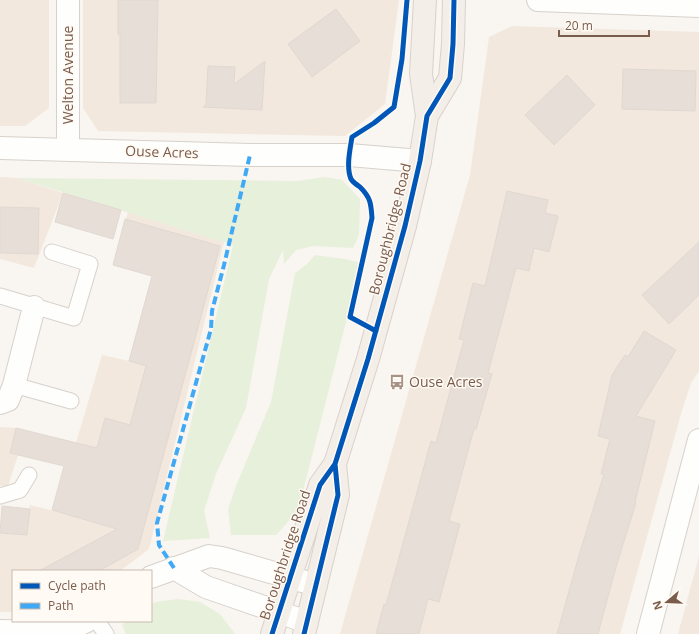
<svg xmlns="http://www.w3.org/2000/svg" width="699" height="634" font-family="'Open Sans',sans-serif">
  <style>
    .residential { fill: #f2e8de }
    .green { fill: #e7f0db }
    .building { fill: #e6ded7; stroke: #e2d8d2 }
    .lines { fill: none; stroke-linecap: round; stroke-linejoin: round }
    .service-casing { stroke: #d7d1cb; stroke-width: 17 }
    .minor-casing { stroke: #d7d1cb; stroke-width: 24 }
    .tertiary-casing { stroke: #d7d1cb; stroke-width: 24 }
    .primary-casing { stroke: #dad1cc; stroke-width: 24 }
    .service { stroke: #fefefd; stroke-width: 15 }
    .minor { stroke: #fefefd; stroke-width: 22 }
    .tertiary { stroke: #fefefd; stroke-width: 22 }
    .primary { stroke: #f3eee8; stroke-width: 22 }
    .quiet { stroke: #3fa9f5; stroke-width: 4; stroke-dasharray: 8 4; stroke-linecap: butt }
    .cycleway-casing { stroke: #fffaf3; stroke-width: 8 }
    .cycleway { stroke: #0057b8; stroke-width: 5 }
    .labels { text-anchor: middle; stroke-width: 3; stroke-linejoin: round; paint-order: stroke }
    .street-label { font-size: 14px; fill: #7a5c4d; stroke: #fffaf3 }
    .poi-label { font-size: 14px; fill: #7a5c4d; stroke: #fffaf3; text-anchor: start }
  </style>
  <rect width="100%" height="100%" fill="#f9f5f0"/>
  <path class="residential" d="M0 0H49V108L25 126H0Z
    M83 0H399L385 104 345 136 98 131 83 108Z
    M512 26 699 32V371L691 383 681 414 620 634H340L470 175 489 37Z
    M0 177 17 178 63 193 34 268 0 259Z
    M128 212 224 242 149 549 120 571H13V612H0V533L27 535 30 505 78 517 70 468 76 443 102 355 129 361 152 276 113 265Z
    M0 427 16 428 10 453 18 455 8 486H0Z
    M699 556V634H678Z"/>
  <path class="green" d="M325 177 342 180 360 199 359 235 353 248 313 246 296 250 284 264 283 250 269 279 246 408 216 474 204 511 210 538 163 541 233 245 17 178 297 181Z
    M315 255 345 259 361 263 298 511 276 535H231L228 509 236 486 271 402 295 273 307 264Z
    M178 599 200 602 220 614 235 634H126L122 625 126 621H151V604L156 602Z"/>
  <path class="building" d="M118 0H158L156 103H120V34H118Z
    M336 9 360 41 312 77 288 44Z
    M265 61 262 110 203 107 206 105 208 66 235 67 234 84Z
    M623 69 696 71 695 111 622 109Z
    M567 75 595 105 554 145 525 115Z
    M507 191 548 200 545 213 558 216 549 252 534 248 529 271 516 268 488 373 492 374 476 429H474L449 521 460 524 439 602 428 599 419 634H376L384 604 386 605 431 441 436 443 464 340 459 339 473 283 485 286Z
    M63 193 121 210 113 239 55 222Z
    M0 207 39 208 38 254 0 253Z
    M125 219 220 246 138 549 99 571H39L117 529 52 510 64 466 10 453 16 428 97 448 105 418 130 425 146 366 129 361 152 276 113 265Z
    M699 242V295L669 324 642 295Z
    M644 331 676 350 636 416 655 421 635 502 636 503 616 567 598 634H557L579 555 604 474H601L610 439 598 436 612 375 625 355 628 357Z
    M2 506 30 509 27 535 0 533Z"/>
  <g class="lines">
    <defs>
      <path id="service" d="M0 296 74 318 90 264 52 252
        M14 385 71 401
        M0 496 20 490 29 475
        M97 621 106 634"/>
      <path id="minor" d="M0 148 250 155H349L420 161
        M68 150V0
        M0 403 8 400 14 385 34 307
        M174 568 206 587 307 622
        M151 577 209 556 222 558 316 585
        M0 631 46 632 69 629 87 621
        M648 634 699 440"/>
      <path id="tertiary" d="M538 0 699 6"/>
      <path id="primary" d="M427 116 450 78 453 44 454 0
        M272 634 320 485 335 464 368 359 405 226 420 161 427 116 421 74 425 0
        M304 634 338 495 335 464"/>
    </defs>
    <use href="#service" class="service-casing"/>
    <use href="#minor" class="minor-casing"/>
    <use href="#tertiary" class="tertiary-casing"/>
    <use href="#primary" class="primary-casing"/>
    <use href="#service" class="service"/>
    <use href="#minor" class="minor"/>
    <use href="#tertiary" class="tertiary"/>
    <use href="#primary" class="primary"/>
    <path class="quiet" d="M174 568 159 545 157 523 211 329 212 311 224 265 250 155"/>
    <defs>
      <path id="cycleway" d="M376 331 350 317 372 218C371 204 371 198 360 187 357 185 353 182 351 179 346 167 350 150 352 137L374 123 394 107 402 59 407 0
        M272 634 320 485 335 464 368 359 405 226 420 161 427 116 450 78 453 44 454 0
        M304 634 338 495 335 464"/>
    </defs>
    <use href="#cycleway" class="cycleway-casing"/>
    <use href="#cycleway" class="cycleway"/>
  </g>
  <defs>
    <symbol id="bus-bare" viewBox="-9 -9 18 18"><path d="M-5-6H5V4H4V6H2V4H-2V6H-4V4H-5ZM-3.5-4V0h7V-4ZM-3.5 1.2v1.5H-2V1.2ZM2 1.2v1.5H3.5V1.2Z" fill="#a69286" stroke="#fffaf3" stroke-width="2.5" paint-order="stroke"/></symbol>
  </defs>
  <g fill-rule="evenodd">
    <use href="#bus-bare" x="386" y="371" width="22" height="22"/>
  </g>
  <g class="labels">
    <g class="street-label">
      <text transform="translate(68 75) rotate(-90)" y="5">Welton Avenue</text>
      <text transform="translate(162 152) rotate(2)" y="5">Ouse Acres</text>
      <text transform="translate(390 229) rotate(-76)" y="5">Boroughbridge Road</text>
      <text transform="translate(285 555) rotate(-72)" y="5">Boroughbridge Road</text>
    </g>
    <g class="poi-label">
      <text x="409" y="387">Ouse Acres</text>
    </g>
  </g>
  <rect x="12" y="570" width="140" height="52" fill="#fffaf3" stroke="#cabbb1"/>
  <rect x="20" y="583" width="20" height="6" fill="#0057b8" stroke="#cabbb1"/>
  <text x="48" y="590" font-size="12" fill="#7a5c4d">Cycle path</text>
  <rect x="20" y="603" width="20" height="6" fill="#3fa9f5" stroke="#cabbb1"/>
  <text x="48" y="610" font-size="12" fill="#7a5c4d">Path</text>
  <g transform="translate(667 602) rotate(251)" stroke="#fffaf3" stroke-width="3" paint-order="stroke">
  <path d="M0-3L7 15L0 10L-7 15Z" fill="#7a5c4d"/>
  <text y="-6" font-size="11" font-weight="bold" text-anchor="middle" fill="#7a5c4d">N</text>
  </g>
  <path d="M559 30v6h90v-6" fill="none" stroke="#7a5c4d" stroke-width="2"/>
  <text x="565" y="30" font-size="12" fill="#7a5c4d" stroke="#fffaf3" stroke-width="3" paint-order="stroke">20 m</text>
</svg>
